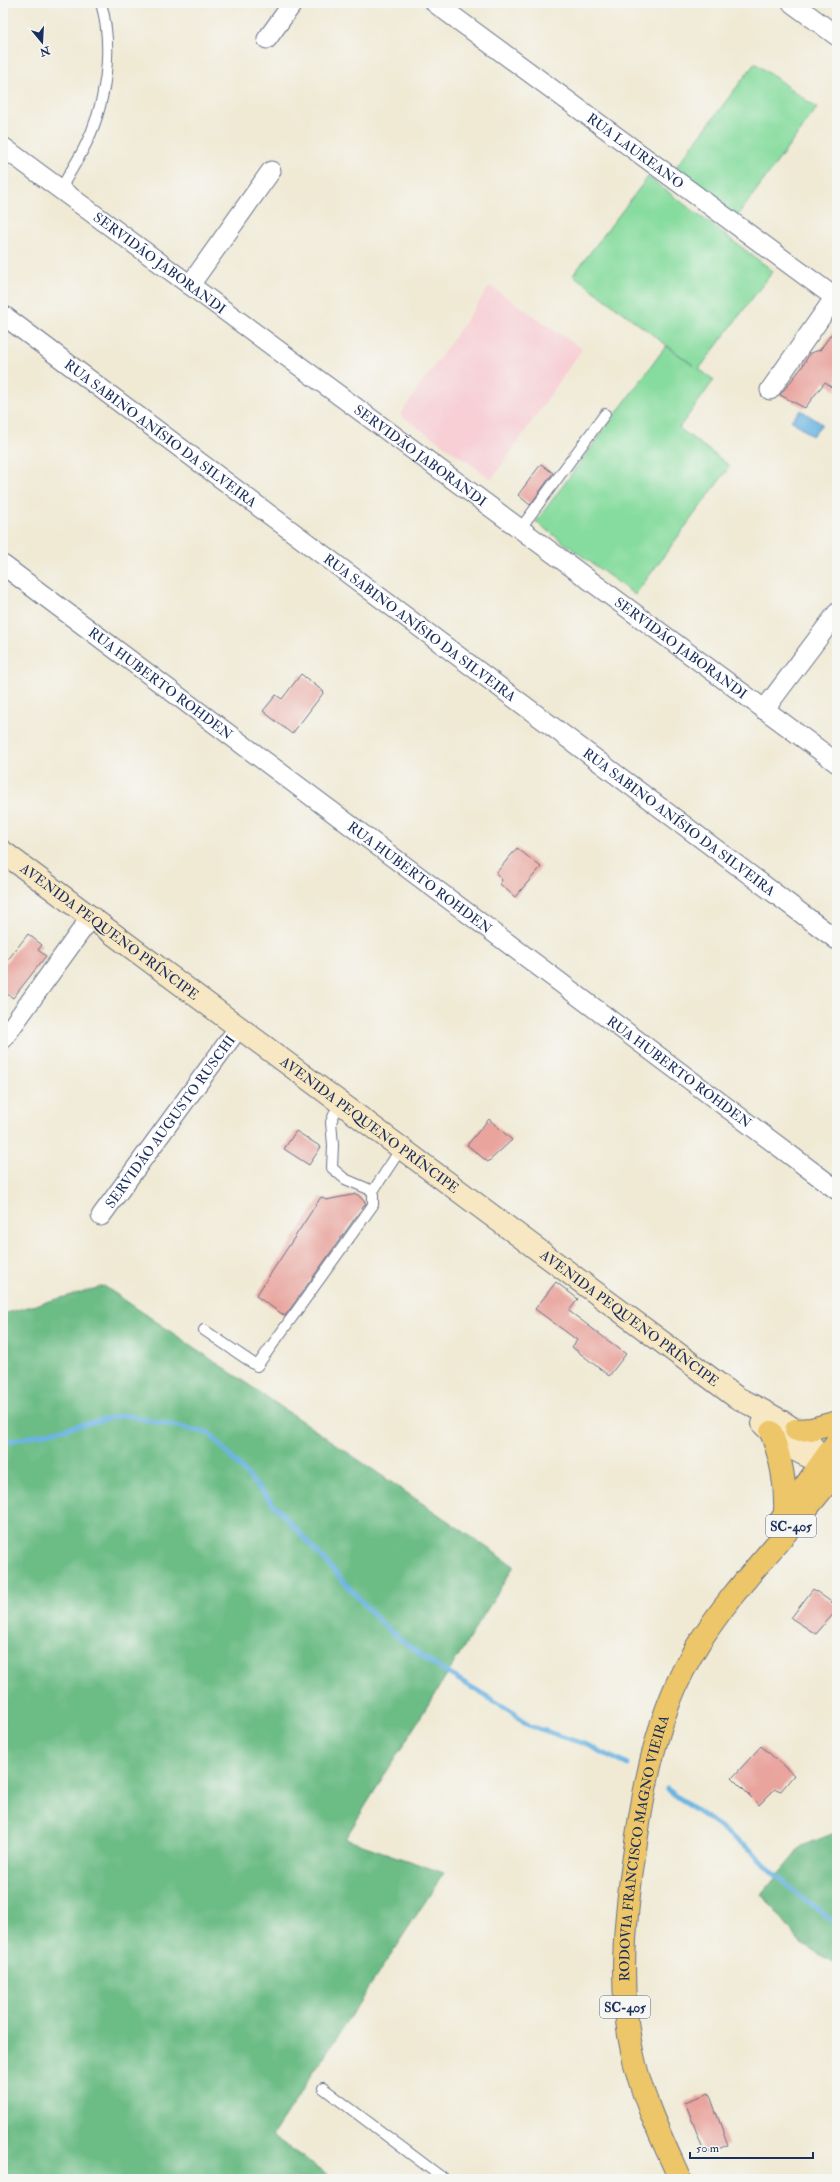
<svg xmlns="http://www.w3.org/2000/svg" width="840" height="2182" font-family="'IM FELL Double Pica',serif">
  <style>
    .built { fill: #f7cfd5 }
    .green { fill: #86dc9e; stroke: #50867e }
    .forest { fill: #6cbc85; stroke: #447672 }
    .water { fill: #6ab4e2; stroke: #4272a0 }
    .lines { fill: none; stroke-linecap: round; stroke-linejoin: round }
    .stream { stroke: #6ab4e2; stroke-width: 5 }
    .building { fill: #e9a49e }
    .service-casing { stroke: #667088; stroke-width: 12 }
    .minor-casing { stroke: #667088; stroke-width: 21 }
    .secondary-casing { stroke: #667088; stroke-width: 24 }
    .primary-casing { stroke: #667088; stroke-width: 24 }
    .service { stroke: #fff; stroke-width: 10 }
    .minor { stroke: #fff; stroke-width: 19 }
    .secondary { stroke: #f7e8c3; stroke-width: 22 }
    .primary { stroke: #ecc669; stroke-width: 22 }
    .labels { text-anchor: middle; stroke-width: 3; stroke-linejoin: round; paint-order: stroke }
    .shield { fill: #f6f6f2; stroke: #5d6b8a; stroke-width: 1 }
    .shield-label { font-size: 13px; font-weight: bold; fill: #1b2f5e }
    .street-label { font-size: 14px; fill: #1b2f5e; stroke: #f6f6f2 }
  </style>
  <rect width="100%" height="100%" fill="#f6f6f2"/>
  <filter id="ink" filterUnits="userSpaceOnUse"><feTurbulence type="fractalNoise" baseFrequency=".025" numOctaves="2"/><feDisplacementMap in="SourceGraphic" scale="8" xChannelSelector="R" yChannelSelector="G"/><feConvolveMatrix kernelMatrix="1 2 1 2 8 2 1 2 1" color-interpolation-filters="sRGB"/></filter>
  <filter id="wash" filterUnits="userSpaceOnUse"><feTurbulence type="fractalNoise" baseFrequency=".012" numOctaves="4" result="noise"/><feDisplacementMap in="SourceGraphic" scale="16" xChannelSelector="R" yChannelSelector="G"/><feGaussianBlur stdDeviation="0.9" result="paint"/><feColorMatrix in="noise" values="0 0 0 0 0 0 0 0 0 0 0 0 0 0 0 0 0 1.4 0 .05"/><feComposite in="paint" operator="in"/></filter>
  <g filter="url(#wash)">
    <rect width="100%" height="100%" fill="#f0ead5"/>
    <path class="built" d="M490 286 582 349 492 479 400 415Z"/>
    <path class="green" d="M755 63 817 108 736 218 673 171Z
      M648 177 773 271 699 369 714 380 679 428 730 466 635 595 536 522 666 346 693 365 573 275Z"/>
    <path class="forest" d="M104 1286 514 1566 345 1839 444 1873 272 2136 334 2179H3V1314Z
      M837 1832V1965L798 1940 762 1894 802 1846Z"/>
    <path class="water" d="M801 410 822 424 812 436 791 420Z"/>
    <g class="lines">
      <path class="stream" d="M3 1443 124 1415 209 1433 384 1626 430 1662 514 1713 528 1725 587 1745 628 1765
        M667 1789 752 1851 777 1877 837 1925"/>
    </g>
    <g id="blocks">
      <path class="building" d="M837 326V392L825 382 805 408 780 395 802 367 810 353 820 350Z
        M541 464 553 473 530 505 518 495Z
        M301 674 324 692 292 734 263 711 276 695 282 699Z
        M517 848 541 867 515 897 500 884 502 880 496 873Z
        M28 934 42 945 38 950 46 956 13 998 3 991V966Z
        M489 1119 512 1140 488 1162 467 1145Z
        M296 1131 321 1147 309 1165 284 1149Z
        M357 1194 366 1203 285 1316 256 1296 321 1197 326 1200Z
        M556 1282 578 1299 569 1311 626 1354 609 1376 572 1347 577 1340 535 1309Z
        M813 1589 837 1606V1610L816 1634 791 1618Z
        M761 1746 794 1775 781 1791 775 1789 759 1805 732 1778Z
        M709 2093 728 2145 705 2154 685 2102Z"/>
    </g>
  </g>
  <g filter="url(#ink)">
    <use href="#blocks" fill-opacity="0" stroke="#667088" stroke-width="1"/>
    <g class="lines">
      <defs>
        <path id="service" d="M60 190C68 176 76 163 83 150 106 107 114 49 101 3
          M520 529 605 414
          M339 1103 331 1122 333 1145 332 1168 345 1179 373 1191 402 1147
          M204 1330 257 1366 373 1205V1191
          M323 2088 444 2179"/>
        <g id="minor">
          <path id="s1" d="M435 3 837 299"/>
          <path d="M792 3 837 36"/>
          <path d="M267 39 293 3"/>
          <path id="s2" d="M3 147 837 763"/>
          <path d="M190 285 271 171"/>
          <path id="s3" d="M3 315 837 940"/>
          <path d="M770 390 835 297"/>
          <path id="s4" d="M3 565 837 1190"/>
          <path d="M764 710 837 613"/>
          <path d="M3 1039 91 917"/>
          <path id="s5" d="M101 1216 239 1027"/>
        </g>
        <g id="secondary">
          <path id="s6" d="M3 852 736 1397C768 1414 804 1428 823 1461"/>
          <path d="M763 1424C777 1439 798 1454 818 1460"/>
        </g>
        <g id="primary">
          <path d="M796 1430 811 1429 837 1422"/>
          <path d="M771 1432C781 1459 786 1482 785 1512"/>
          <path d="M778 1524 837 1441"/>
          <path id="s7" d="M680 2179C661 2137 641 2096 632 2051 618 1987 625 1920 634 1856 644 1785 657 1713 694 1651 734 1584 792 1532 837 1470"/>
        </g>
      </defs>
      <use href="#service" class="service-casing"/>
      <use href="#minor" class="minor-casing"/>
      <use href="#secondary" class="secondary-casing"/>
      <use href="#primary" class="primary-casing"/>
      <use href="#service" class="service"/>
      <use href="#minor" class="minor"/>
      <use href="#secondary" class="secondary"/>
      <use href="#primary" class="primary"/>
    </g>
  </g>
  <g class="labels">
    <g class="shield">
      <rect x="766" y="1515" width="50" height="22" rx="3"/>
      <rect x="600" y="1996" width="50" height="22" rx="3"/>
    </g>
    <g class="shield-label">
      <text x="791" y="1531">SC-405</text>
      <text x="625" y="2012">SC-405</text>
    </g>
    <g class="street-label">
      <text dy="5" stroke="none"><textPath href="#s1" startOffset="249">RUA LAUREANO</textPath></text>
      <text dy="5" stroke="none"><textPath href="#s2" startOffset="195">SERVIDÃO JABORANDI</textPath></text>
      <text dy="5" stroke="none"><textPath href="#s3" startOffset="197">RUA SABINO ANÍSIO DA SILVEIRA</textPath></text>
      <text dy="5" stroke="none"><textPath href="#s2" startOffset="519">SERVIDÃO JABORANDI</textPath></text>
      <text dy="5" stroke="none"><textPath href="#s3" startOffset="521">RUA SABINO ANÍSIO DA SILVEIRA</textPath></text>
      <text dy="5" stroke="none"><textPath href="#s2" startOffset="843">SERVIDÃO JABORANDI</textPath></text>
      <text dy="5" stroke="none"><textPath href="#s4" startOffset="197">RUA HUBERTO ROHDEN</textPath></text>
      <text dy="5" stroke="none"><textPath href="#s3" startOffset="845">RUA SABINO ANÍSIO DA SILVEIRA</textPath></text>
      <text dy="5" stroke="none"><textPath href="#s4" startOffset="521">RUA HUBERTO ROHDEN</textPath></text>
      <text dy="5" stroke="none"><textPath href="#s6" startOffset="133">AVENIDA PEQUENO PRÍNCIPE</textPath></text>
      <text dy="5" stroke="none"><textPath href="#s4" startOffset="845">RUA HUBERTO ROHDEN</textPath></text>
      <text dy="5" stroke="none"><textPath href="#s5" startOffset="117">SERVIDÃO AUGUSTO RUSCHI</textPath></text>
      <text dy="5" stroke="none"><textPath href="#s6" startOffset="457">AVENIDA PEQUENO PRÍNCIPE</textPath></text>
      <text dy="5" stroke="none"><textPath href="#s6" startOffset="781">AVENIDA PEQUENO PRÍNCIPE</textPath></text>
      <text dy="5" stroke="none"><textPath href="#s7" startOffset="342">RODOVIA FRANCISCO MAGNO VIEIRA</textPath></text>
    </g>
  </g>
  <rect width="840" height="2182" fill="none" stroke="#f6f6f2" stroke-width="16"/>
  <g transform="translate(42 42) rotate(162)" stroke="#f6f6f2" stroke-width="3" paint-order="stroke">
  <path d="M0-3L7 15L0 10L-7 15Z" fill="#1b2f5e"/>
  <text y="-6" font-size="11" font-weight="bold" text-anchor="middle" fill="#1b2f5e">N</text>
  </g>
  <path d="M690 2152v6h123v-6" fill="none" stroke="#1b2f5e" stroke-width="2"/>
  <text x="696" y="2152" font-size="12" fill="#1b2f5e" stroke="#f6f6f2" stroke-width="3" paint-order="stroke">50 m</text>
</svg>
